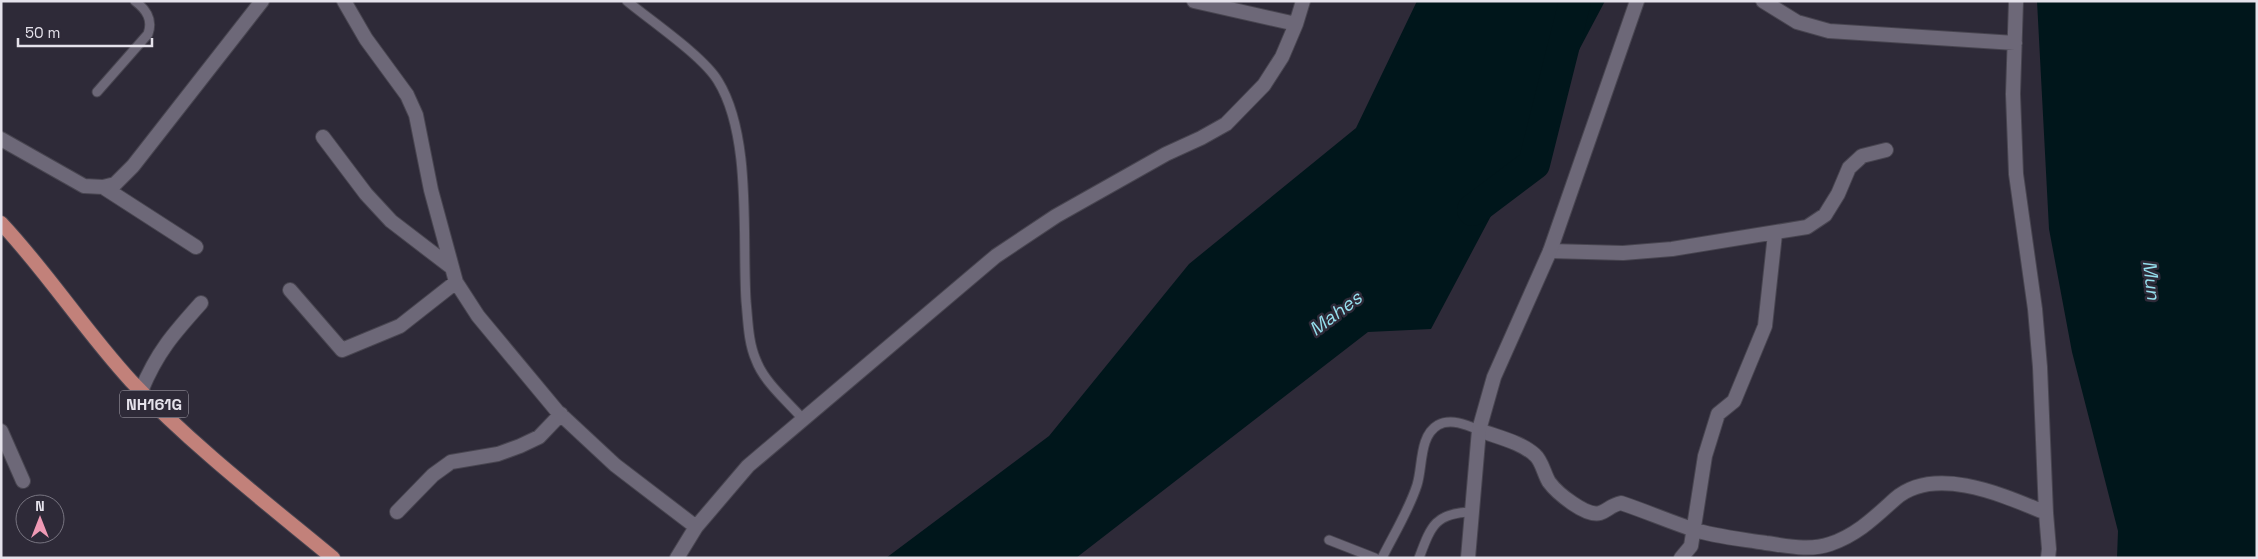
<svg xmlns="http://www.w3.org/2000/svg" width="2258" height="559" font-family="'Space Grotesk',sans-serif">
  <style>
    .water { fill: #00161b }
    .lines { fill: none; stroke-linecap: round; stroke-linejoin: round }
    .river { stroke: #00161b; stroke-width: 32 }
    .service-casing { stroke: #484550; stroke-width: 11 }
    .minor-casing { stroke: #484550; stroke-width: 16 }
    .tertiary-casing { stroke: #484550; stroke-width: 16 }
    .trunk-casing { stroke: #484550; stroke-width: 16 }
    .service { stroke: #6d6878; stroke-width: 9 }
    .minor { stroke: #6d6878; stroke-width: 14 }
    .tertiary { stroke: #6d6878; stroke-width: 14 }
    .trunk { stroke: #c2817a; stroke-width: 14 }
    .labels { text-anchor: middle; stroke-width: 5; stroke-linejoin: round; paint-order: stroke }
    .shield { fill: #2e2a38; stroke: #aeabb5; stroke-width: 1 }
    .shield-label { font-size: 16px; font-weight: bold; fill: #e5e2eb }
    .water-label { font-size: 19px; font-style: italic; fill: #95dfed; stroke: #2e2a38 }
  </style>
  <rect width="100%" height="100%" fill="#2e2a38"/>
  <path class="water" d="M1417 1H1605L1431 329 1368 332 1076 558H886L1049 436 1189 264 1356 128Z
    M2037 1H2257V558H2117L2118 531 2072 352 2049 229Z"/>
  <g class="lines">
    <path class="river" d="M1473 210 1534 164 1575 1"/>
    <defs>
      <path id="service" d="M627 1C651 21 703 56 718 81 752 136 742 236 746 301 748 320 748 342 756 360 764 382 788 402 803 419
        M97 92 148 34C153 20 147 10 135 1
        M1329 540 1375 558
        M1382 558C1394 534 1409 510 1417 485 1423 466 1419 436 1438 425 1451 418 1467 425 1479 430
        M1419 558C1431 526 1435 513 1471 512"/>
      <path id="minor" d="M344 1 366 39 407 95 416 115 431 190 456 282 478 316 557 411 615 465 696 527
        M1194 1 1296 24
        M1763 1 1797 22 1829 31 2015 43
        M2016 1 2013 94 2016 174 2035 309 2040 367 2046 513 2049 549 2048 558
        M323 137 366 194 391 221 451 267
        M1 139 84 186 103 187 115 184 133 166 262 1
        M103 187 196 247
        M1550 251 1623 253 1672 249 1807 227 1825 215 1838 194 1849 168 1862 156 1886 150
        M290 290 342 350 400 326 456 282
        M141 391C157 352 174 333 201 303
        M1479 430C1497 437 1521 442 1535 455 1542 461 1544 474 1549 482 1557 493 1586 517 1600 513 1607 511 1611 505 1621 503 1645 511 1668 521 1692 529 1716 537 1742 539 1766 543 1788 546 1809 551 1830 544 1857 535 1875 517 1895 499 1935 464 2005 496 2046 513
        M1 431 23 481
        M397 512 433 475 451 462 498 454 520 446 539 437 561 414
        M677 558 696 527 748 466 996 256 1056 216 1166 154 1201 138 1226 124 1264 85 1282 57 1296 24 1303 1
        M1681 558 1691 546 1705 456 1718 414 1734 401 1765 326 1775 234"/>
      <path id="tertiary" d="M1468 558 1479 430 1494 377 1550 251 1637 1"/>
      <path id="trunk" d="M1 223C48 273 85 331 131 381 193 446 264 501 333 558"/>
    </defs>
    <use href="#service" class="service-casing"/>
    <use href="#minor" class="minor-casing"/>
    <use href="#tertiary" class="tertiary-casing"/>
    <use href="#trunk" class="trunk-casing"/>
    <use href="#service" class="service"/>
    <use href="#minor" class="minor"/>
    <use href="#tertiary" class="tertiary"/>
    <use href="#trunk" class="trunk"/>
  </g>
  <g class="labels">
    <rect class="shield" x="120" y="390.5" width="68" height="27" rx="4"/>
    <g class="shield-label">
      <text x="154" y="410">NH161G</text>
    </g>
    <g class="water-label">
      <text transform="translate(2152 280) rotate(83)" y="7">Mun</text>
      <text transform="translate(1335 313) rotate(-37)" y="7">Mahes</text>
    </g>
  </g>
  <rect width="2258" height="559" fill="none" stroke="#e5e2eb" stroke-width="5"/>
  <g transform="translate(40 519)"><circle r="24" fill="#2e2a38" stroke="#777480"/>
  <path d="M0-4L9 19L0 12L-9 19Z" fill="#f09ab5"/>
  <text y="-8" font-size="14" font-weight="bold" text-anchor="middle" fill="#e5e2eb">N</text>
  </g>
  <path d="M18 38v8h134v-8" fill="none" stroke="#e5e2eb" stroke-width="2.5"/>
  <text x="25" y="38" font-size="15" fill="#e5e2eb" stroke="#2e2a38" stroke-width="4" paint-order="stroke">50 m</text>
</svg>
